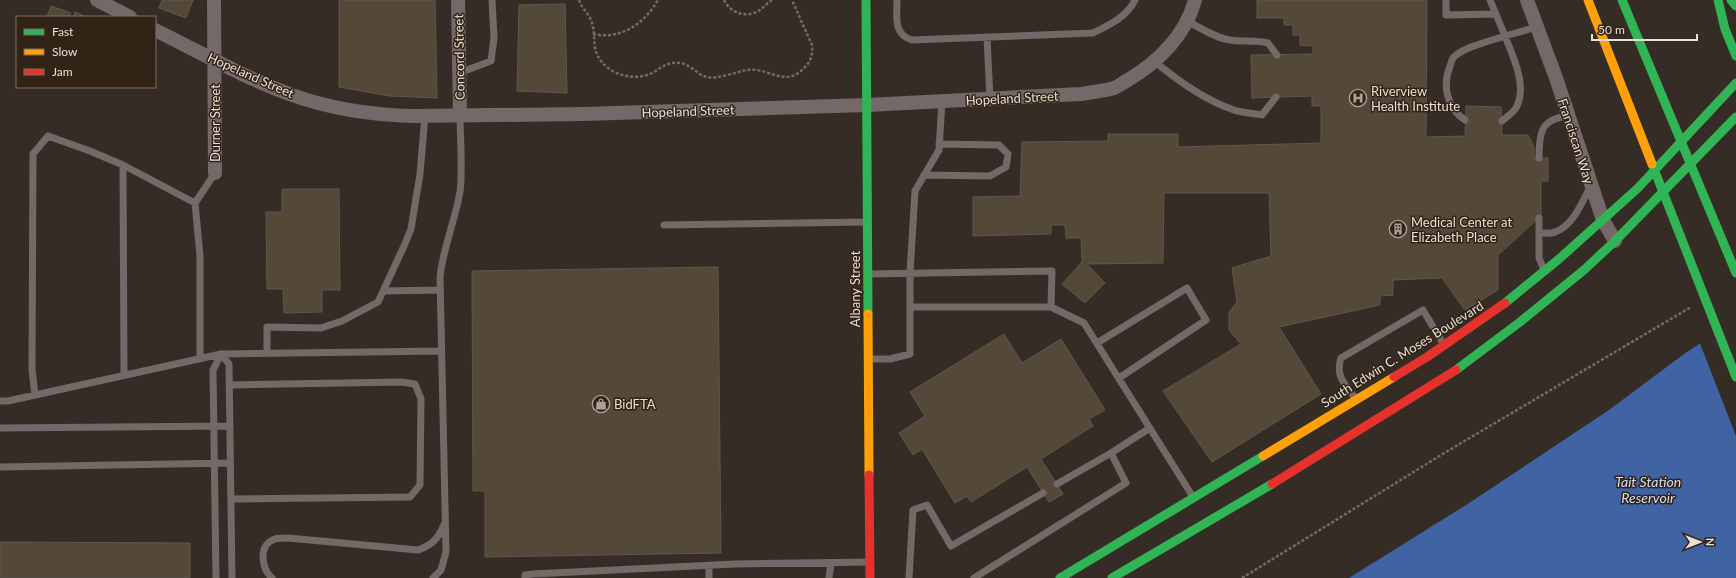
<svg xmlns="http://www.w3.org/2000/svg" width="1736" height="578" font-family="Lato,sans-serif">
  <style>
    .water { fill: #4063a4 }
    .pier { fill: #352d25 }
    .building { fill: #544838; stroke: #5e5751 }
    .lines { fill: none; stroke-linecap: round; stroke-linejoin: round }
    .path { stroke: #746a69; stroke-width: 2.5; stroke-dasharray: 3 2; stroke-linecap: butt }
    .lane { stroke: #756868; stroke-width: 7 }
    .street { stroke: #756868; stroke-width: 14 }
    .fast { stroke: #30b455; stroke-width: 9 }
    .slow { stroke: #ff9f0a; stroke-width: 9 }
    .jam { stroke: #e5322d; stroke-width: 9 }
    .labels { text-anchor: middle; stroke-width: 3; stroke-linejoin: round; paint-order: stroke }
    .street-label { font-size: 13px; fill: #e8dfd6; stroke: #312316 }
    .poi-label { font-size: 13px; fill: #e8dfd6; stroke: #312316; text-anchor: start }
    .water-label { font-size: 14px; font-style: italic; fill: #d4dff4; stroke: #312316 }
  </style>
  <rect width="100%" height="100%" fill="#352d25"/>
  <path class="water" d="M1736 320V578H1349L1466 505 1609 410 1684 354Z"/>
  <path class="pier" d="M1736 318V436L1699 341Z"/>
  <path class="building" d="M162 0H193L186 18 159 8Z
    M339 0H435L437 98 390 96 339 87Z
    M1257 0H1427L1426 137 1465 136 1466 106 1501 107 1502 135H1528L1534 147V158H1548V181H1541V216L1498 255V290L1465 310 1442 278 1393 280V295L1380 296V305L1279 327 1321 394 1212 462 1163 391 1241 344 1229 330V312L1237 302 1232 268 1271 256 1269 193H1164L1163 263 1087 264 1105 283 1085 303 1062 284 1082 262 1081 238H1066L1065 225H1051V234L973 236V197L1020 196 1022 142 1108 141V134H1178V147L1321 143V106H1312V96L1252 98 1251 55 1313 54V46L1300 45V35H1293V25H1284V18H1257Z
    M565 4 567 93 517 91 519 5Z
    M51 6 71 13 69 17H47Z
    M75 12 86 17H73Z
    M282 189H339L340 290H322V312L284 313 283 289H267L266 212H282Z
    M718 267 721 553 485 557V491H473L472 271Z
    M1004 334 1022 363 1061 339 1105 410 1089 419 1093 426 1041 459 1063 494 1049 502 1027 467 971 502 967 496 955 503 922 449 913 455 899 433 925 416 910 392Z
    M0 542 190 543V578H0Z"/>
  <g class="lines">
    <path class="path" d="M579 0C581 7 587 12 590 18 599 36 587 51 608 68 620 77 638 80 652 73 661 68 668 61 680 63 690 64 697 74 706 77 717 80 738 71 748 70 769 67 786 89 805 67 811 61 813 54 812 45L792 0
      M724 0C729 11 742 17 754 13 761 11 766 4 772 0
      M593 34C621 40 644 24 658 0
      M1242 578 1446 452 1691 307"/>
    <path class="lane" d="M897 0C897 17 893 34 912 40L1093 33C1109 25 1127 17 1135 0
      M1446 0V15L1496 14
      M1490 0 1505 36 1537 27
      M1187 21C1201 28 1215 38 1230 40 1243 42 1256 40 1268 43L1277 55
      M987 37 990 99
      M1154 61C1178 81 1204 100 1234 110 1242 113 1253 113 1262 115L1276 97
      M459 73 491 61 494 38 492 0
      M942 101 939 150 915 191 910 273V307H1051
      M1465 120C1447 108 1442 86 1450 66 1451 64 1452 59 1453 58 1463 47 1491 41 1505 36 1513 57 1527 84 1517 106 1515 112 1506 117 1502 121
      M1539 158C1539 134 1540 119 1568 116
      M123 165 124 375
      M924 175 990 176 1006 167 1008 154 999 145 939 144
      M195 203 200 256V359
      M1539 218V258L1544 270
      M664 225 867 222
      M1539 233C1544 233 1551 234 1555 232 1573 226 1583 201 1591 185
      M868 274 1052 271 1051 307 1084 323 1193 497
      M383 291 440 290
      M1097 343 1187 288 1206 320 1119 378
      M267 353V327L321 328 342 321 378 302 404 246 411 229 420 174 425 115
      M221 354 229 364 232 578
      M870 359H890L910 354V307
      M230 385 401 382 415 384 421 399 420 485 410 497 231 499
      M35 395 32 370 33 154 48 136 90 151 123 165 195 203 215 173
      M1356 399C1345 384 1335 377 1341 358L1423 310 1444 345
      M0 401H8L221 354 441 351
      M0 428 230 426
      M0 467 230 463
      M1057 484 1111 453
      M709 566V578
      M216 578 213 370 221 354
      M272 578C261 569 258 544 275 539 279 538 284 538 288 538L418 550C432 545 438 539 444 525
      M433 578 441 570 446 552 440 277C443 248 455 221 460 192 463 170 460 138 460 114
      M525 578V575L533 574 735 564 870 562
      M829 578 831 563
      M909 578 913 510 927 505 951 546 1043 493
      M974 578 1126 483 1111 453 1150 428"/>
    <path class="street" d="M97 0 130 17
      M214 0 215 173
      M458 0 460 114
      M1527 0 1556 78 1603 220 1615 241
      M155 30C200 52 244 78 292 95 331 109 372 115 414 116L584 114 867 105 1081 94C1092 92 1104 91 1114 88 1119 86 1124 82 1128 80 1158 62 1186 35 1195 0"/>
    <path class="fast" d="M866 0 868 314
      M1622 0 1736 273
      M1718 0 1725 29 1736 56
      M1731 0 1736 6
      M1652 164 1736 377
      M1505 303 1559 259 1638 188 1736 83
      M1456 370 1520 322 1584 270 1615 241 1736 117
      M1060 578 1263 456
      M1112 578 1272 484"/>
    <path class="slow" d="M1588 0 1652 164
      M868 314 869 475
      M1263 456 1394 377"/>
    <path class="jam" d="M1394 377 1427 357 1505 303
      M869 475 870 578
      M1272 484 1456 370"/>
  </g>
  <defs>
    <symbol id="hospital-ring" viewBox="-11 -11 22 22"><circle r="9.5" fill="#312316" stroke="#a9a198" stroke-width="1.5"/><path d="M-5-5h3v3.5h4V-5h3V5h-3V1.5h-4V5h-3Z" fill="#a9a198"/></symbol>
    <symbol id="building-ring" viewBox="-11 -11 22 22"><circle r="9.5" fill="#312316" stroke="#a9a198" stroke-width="1.5"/><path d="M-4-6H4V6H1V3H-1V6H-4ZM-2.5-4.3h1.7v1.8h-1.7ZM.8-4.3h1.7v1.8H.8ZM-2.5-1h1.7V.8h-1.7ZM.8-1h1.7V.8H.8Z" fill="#a9a198"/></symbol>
    <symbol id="shop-ring" viewBox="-11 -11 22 22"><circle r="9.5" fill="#312316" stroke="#a9a198" stroke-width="1.5"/><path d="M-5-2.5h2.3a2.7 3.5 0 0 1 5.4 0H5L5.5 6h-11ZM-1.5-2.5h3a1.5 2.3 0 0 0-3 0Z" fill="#a9a198"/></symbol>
  </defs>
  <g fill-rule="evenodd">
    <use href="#hospital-ring" x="1348" y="88" width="20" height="20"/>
    <use href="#building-ring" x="1388" y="219" width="20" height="20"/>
    <use href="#shop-ring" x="591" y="394" width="20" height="20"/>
  </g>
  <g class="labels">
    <g class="street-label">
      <text transform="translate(459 57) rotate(-91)" y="5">Concord Street</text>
      <text transform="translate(251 75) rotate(24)" y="5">Hopeland Street</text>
      <text transform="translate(1012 98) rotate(-3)" y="5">Hopeland Street</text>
      <text transform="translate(688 111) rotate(-2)" y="5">Hopeland Street</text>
      <text transform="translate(215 123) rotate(-90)" y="5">Durner Street</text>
      <text transform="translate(1576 141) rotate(72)" y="5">Franciscan Way</text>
      <text transform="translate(855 289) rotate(-90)" y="5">Albany Street</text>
      <text transform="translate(1402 354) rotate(-32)" y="5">South Edwin C. Moses Boulevard</text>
    </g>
    <g class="poi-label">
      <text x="1371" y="96">Riverview<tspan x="1371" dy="15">Health Institute</tspan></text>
      <text x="1411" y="227">Medical Center at<tspan x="1411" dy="15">Elizabeth Place</tspan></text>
      <text x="614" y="409">BidFTA</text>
    </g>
    <g class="water-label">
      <text x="1648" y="487">Tait Station<tspan x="1648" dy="16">Reservoir</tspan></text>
    </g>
  </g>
  <rect x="16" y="16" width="140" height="72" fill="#312316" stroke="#7a6e63"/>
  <rect x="24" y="29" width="20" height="6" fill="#30b455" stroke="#7a6e63"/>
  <text x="52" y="36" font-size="12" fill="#e8dfd6">Fast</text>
  <rect x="24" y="49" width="20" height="6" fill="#ff9f0a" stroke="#7a6e63"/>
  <text x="52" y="56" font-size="12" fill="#e8dfd6">Slow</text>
  <rect x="24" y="69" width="20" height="6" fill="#e5322d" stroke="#7a6e63"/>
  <text x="52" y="76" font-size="12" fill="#e8dfd6">Jam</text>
  <g transform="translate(1700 542) rotate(90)" stroke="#312316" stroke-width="3" paint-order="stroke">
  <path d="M0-3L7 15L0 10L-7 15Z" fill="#e8dfd6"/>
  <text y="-6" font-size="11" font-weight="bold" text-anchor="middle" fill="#e8dfd6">N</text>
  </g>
  <path d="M1592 34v6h105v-6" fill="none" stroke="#e8dfd6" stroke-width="2"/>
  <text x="1598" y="34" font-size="12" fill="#e8dfd6" stroke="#312316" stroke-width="3" paint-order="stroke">50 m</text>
</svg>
